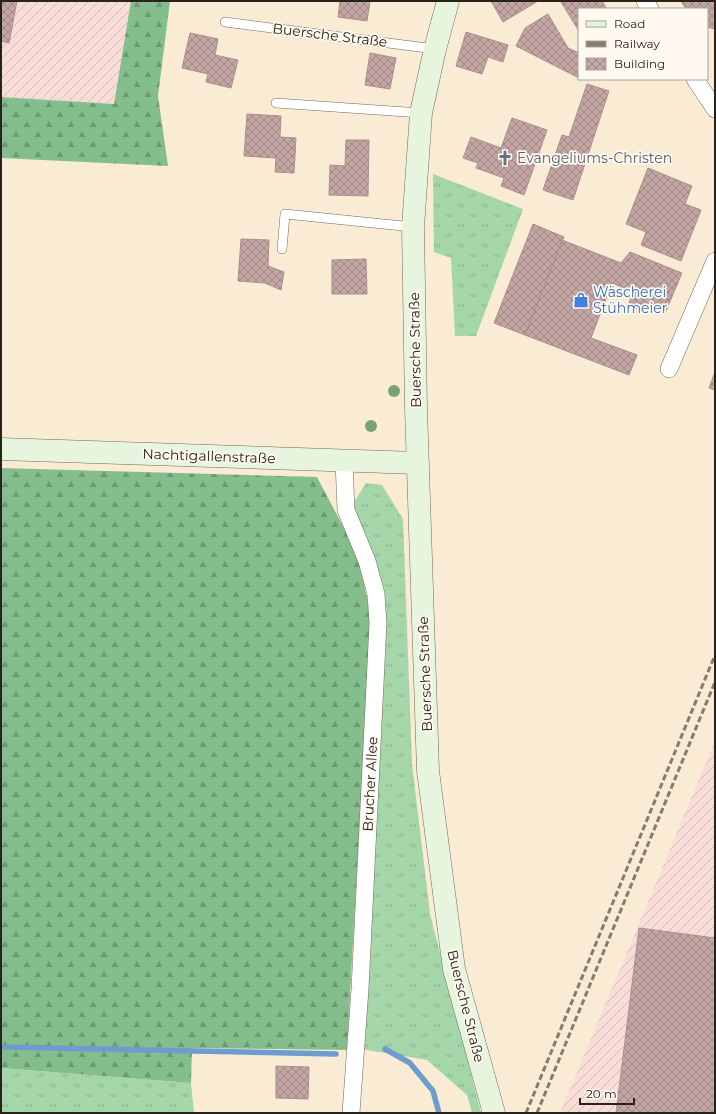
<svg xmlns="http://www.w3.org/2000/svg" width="716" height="1114" font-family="Montserrat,sans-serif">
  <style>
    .industrial { fill: url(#industrial-furrows) }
    .grass { fill: url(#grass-tufts) }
    .forest { fill: url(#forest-firs) }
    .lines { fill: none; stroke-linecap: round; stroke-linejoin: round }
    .stream { stroke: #6d9cce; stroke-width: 5.5 }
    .building { fill: url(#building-cross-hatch); stroke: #ab8f8d }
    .service-casing { stroke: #746955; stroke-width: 10 }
    .minor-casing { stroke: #746955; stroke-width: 18 }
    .secondary-casing { stroke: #746955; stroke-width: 23 }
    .service { stroke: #fff; stroke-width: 9 }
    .minor { stroke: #fff; stroke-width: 17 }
    .secondary { stroke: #e7f5de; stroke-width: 22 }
    .rail { stroke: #857c6d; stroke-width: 3; stroke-dasharray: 6 3; stroke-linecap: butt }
    .tree { fill: #7aa278 }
    .labels { text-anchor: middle; stroke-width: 3.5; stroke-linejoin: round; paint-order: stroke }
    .street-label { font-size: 14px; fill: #27221a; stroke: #fff9f0 }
    .worship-label { font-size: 14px; fill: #5b616d; stroke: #fff9f0; text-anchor: start }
    .shop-label { font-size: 14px; fill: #366cbe; stroke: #fff9f0; text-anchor: start }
  </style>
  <defs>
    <pattern id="industrial-furrows" width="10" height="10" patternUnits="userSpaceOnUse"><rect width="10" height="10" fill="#f7dcd8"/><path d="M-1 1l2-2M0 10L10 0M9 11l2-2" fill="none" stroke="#d4bcb9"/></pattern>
    <pattern id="grass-tufts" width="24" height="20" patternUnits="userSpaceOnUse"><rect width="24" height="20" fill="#a4d6aa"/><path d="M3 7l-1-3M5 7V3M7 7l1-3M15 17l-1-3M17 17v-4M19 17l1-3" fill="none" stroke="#8db792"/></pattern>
    <pattern id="forest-firs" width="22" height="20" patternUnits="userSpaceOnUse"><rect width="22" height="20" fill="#85be8d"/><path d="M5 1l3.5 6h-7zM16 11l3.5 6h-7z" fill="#6d9a72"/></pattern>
    <pattern id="building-cross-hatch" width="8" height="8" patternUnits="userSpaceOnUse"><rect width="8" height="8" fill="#c3a6a4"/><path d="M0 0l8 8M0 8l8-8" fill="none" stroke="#9e8785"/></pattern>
  </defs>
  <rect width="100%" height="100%" fill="#f9ebd4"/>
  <path class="industrial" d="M1 1H131L114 104 1 97Z
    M715 741V1113H560Z"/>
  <path class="grass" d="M433 174 523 209 476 336H455L451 258 434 252Z
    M366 483 382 485 403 519 412 764 430 914 481 1113H472L467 1095 427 1060 361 1049 386 626 353 504Z
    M1 1068 191 1083 194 1113H1Z"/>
  <path class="forest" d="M131 1H170L158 96 168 166 1 158V97L114 104Z
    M1 468 317 477 358 555 371 618 347 1050 192 1048 191 1083 1 1068Z"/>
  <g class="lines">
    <path class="stream" d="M1 1047 336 1054
      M385 1049 410 1063 433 1091 439 1113"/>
  </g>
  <path class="building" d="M1 1H17L9 43 1 41Z
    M340 1H370L367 21 338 17Z
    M491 1H538L503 22Z
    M562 1H602L607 9H579V31L561 2Z
    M681 1H715V29L707 27V9H686Z
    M548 14 568 48 579 53V78L516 46 525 28Z
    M466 32 508 45 503 62 488 57 482 74 456 66Z
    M190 33 218 39 215 55 238 60 231 88 206 82 208 74 182 68Z
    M370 53 396 58 390 89 365 85Z
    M587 84 609 91 573 200 543 190 562 135 569 137Z
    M247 114 281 116 280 137 296 138 294 173 275 172 276 158 244 156Z
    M512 118 547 130 524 195 501 186 504 178 476 168 478 163 463 158 471 137 501 148Z
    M346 140H369L368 196 329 195 330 165 345 166Z
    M648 168 692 186 685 204 701 210 681 261 641 245 646 232 626 224Z
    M533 224 564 237 525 335 494 323Z
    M241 239 269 240 268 266 284 272 281 290 265 283 238 281Z
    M562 240 621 263 630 252 682 273 666 311 647 303 643 311 628 306 633 292 612 283 591 338 637 355 629 375 525 335Z
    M366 259 367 294H332V260Z
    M715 372V390L709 388Z
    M639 928 715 938V1113H616Z
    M276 1066 309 1067 308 1099 276 1098Z"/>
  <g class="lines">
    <defs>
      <path id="service" d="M225 22 435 49
        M276 103 421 113
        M282 249 285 214 413 227"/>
      <path id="minor" d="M645 1 650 9
        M695 79 715 109
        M669 369 715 261
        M344 461 346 510 367 561 376 594 378 623 360 989 351 1113"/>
      <path id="secondary" d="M448 1 435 49 421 113 413 227 416 408 428 771 454 969 494 1113
        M1 449 418 463"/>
    </defs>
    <use href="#service" class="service-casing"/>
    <use href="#minor" class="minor-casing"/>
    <use href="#secondary" class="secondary-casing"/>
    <use href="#service" class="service"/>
    <use href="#minor" class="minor"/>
    <use href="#secondary" class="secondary"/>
    <path class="rail" d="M526 1113 715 655
      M537 1113 715 682"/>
  </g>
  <g class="tree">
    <circle cx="394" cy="391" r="6"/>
    <circle cx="371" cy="426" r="6"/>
  </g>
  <defs>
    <symbol id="church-bare" viewBox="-9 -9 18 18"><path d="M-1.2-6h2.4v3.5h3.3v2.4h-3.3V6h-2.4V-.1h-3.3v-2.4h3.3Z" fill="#6b7280" stroke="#fff9f0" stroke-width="2.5" paint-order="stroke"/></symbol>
    <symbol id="shop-bare" viewBox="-9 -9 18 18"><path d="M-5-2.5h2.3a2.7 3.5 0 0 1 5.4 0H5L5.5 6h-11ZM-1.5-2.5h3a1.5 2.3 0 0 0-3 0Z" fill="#3f7fe0" stroke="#fff9f0" stroke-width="2.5" paint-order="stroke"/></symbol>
  </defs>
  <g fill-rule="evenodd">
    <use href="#church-bare" x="494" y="147" width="22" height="22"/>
    <use href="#shop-bare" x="570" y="289" width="22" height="22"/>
  </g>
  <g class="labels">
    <g class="street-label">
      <text transform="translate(330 35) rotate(7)" y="5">Buersche Straße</text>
      <text transform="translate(415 350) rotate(-91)" y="5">Buersche Straße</text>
      <text transform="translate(209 456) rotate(2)" y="5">Nachtigallenstraße</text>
      <text transform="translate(425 674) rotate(-92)" y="5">Buersche Straße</text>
      <text transform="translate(370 784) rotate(-87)" y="5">Brucher Allee</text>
      <text transform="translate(466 1006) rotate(76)" y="5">Buersche Straße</text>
    </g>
    <g class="worship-label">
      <text x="517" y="163">Evangeliums-Christen</text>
    </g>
    <g class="shop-label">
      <text x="593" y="297">Wäscherei<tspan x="593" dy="16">Stühmeier</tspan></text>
    </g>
  </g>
  <rect width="716" height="1114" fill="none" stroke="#27221a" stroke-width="4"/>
  <rect x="578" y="8" width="130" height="72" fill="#fff9f0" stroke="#a9a39a"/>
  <rect x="586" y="21" width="20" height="6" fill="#e7f5de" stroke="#a9a39a"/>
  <text x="614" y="28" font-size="12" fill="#27221a">Road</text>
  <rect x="586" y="41" width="20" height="6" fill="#857c6d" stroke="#a9a39a"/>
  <text x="614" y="48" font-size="12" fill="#27221a">Railway</text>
  <rect x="586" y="58" width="20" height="12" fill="url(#building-cross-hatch)" stroke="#a9a39a"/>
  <text x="614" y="68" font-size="12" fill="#27221a">Building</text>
  <path d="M580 1098v6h54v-6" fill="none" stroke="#27221a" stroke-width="2"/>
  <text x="586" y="1098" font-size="12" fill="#27221a" stroke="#fff9f0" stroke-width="3" paint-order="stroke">20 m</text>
</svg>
